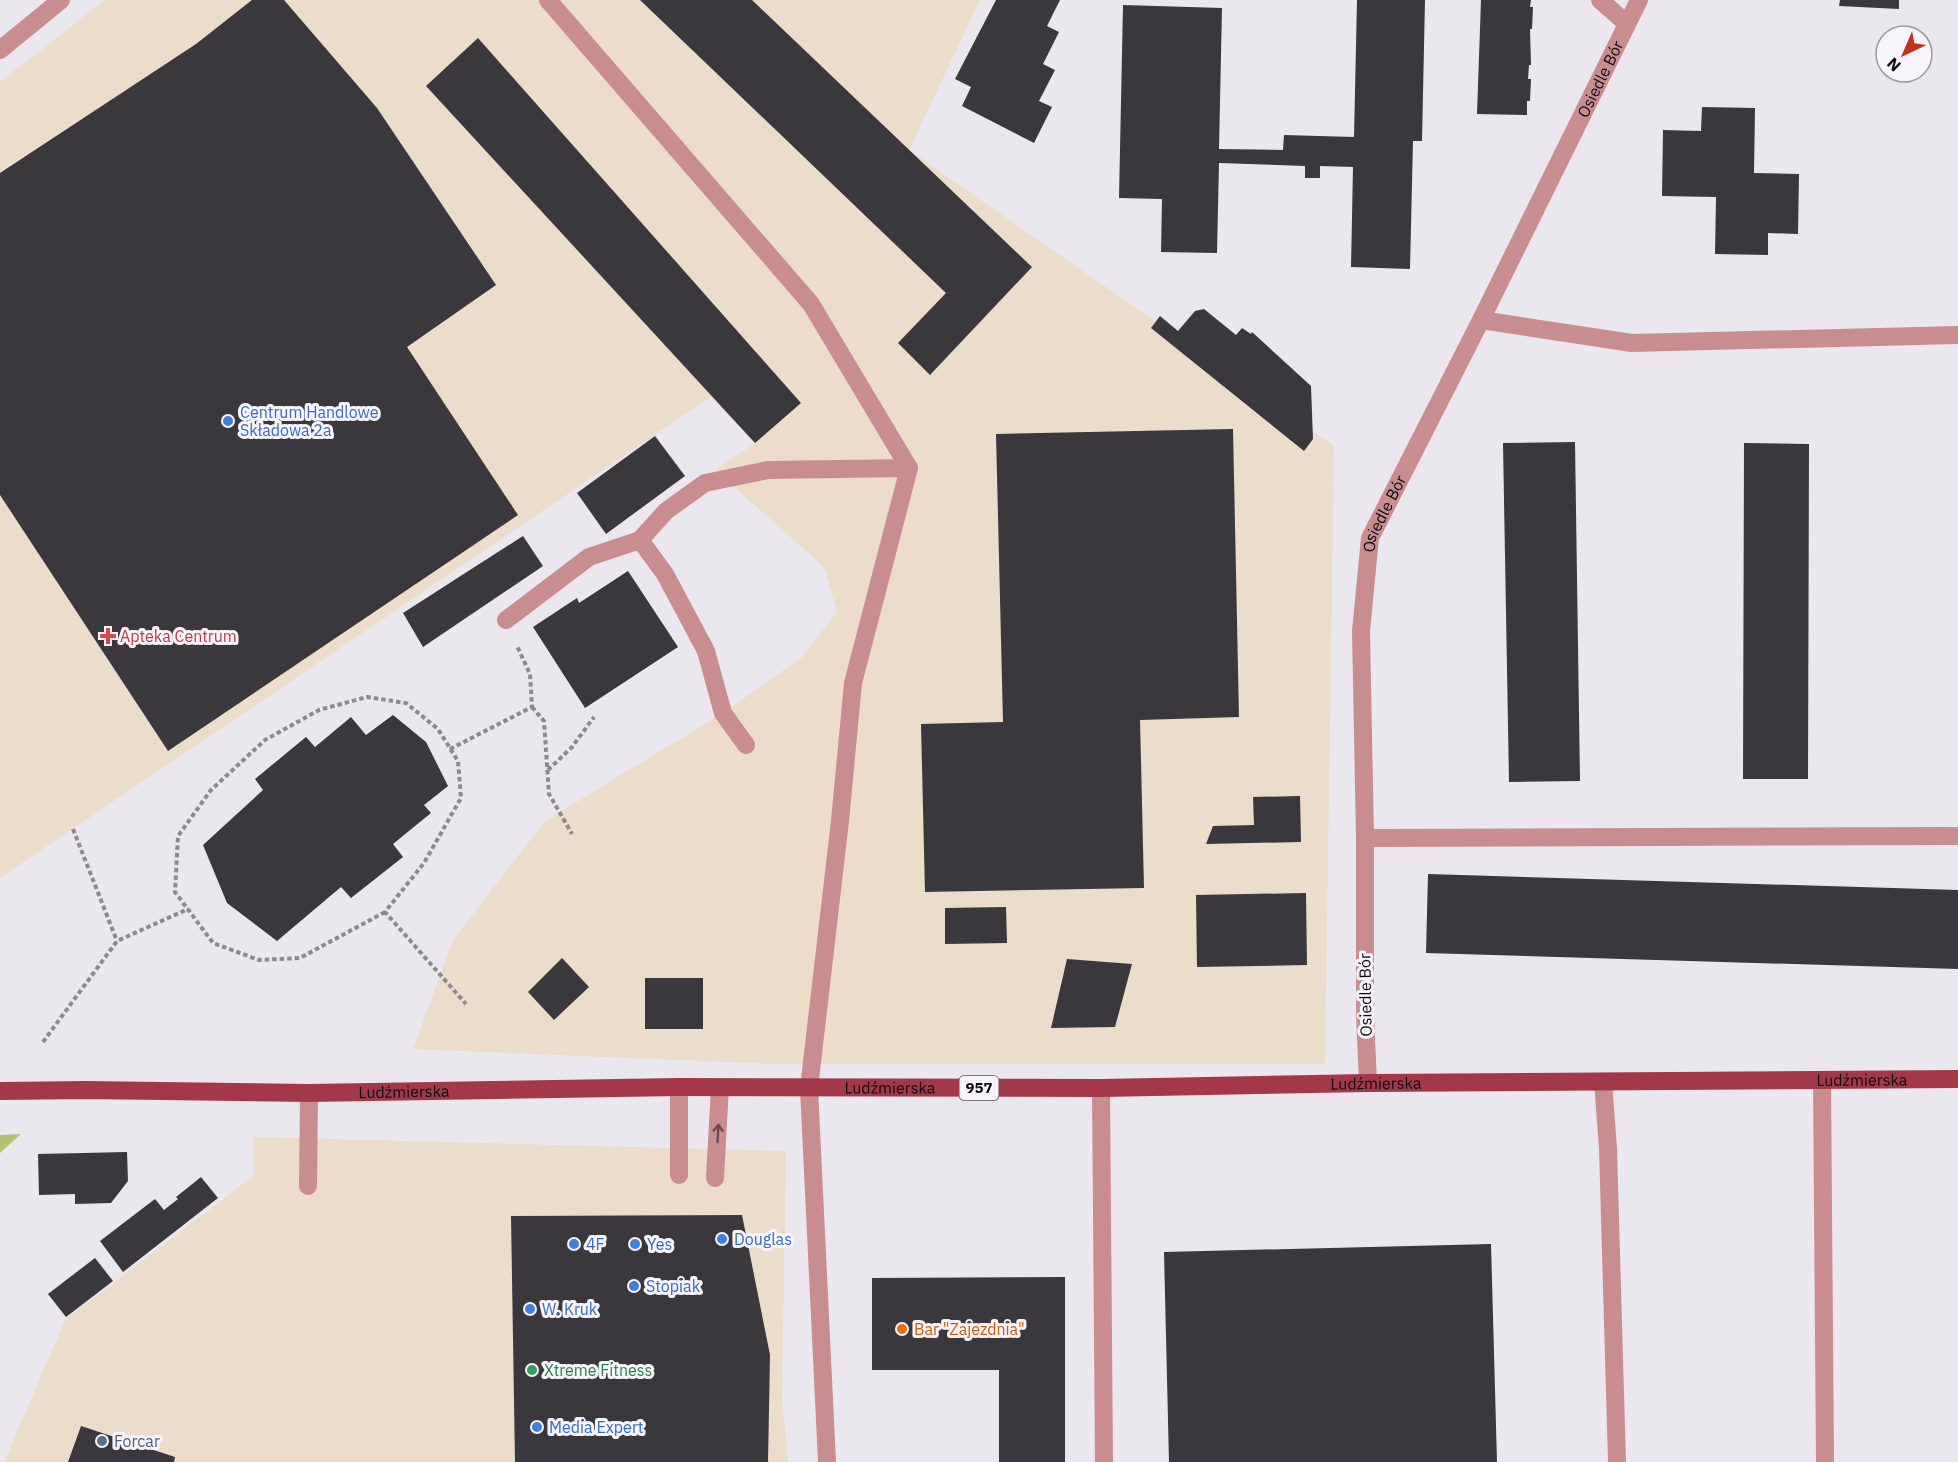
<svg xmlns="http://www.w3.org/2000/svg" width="1958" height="1462" font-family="'IBM Plex Sans',sans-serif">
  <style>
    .commercial { fill: #ecdcca }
    .green { fill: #b3c275 }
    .building { fill: #3a373d }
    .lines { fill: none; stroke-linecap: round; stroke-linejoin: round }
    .path { stroke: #8d8a8f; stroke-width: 4; stroke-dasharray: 4.5 3; stroke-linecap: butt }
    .minor { stroke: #c98d90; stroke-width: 18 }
    .major { stroke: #a33948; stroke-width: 18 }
    .oneway { stroke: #6a4c4e }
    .shop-dot { fill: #3f7fe0; stroke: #f8f4fc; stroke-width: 2 }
    .health-dot { fill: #e0444e; stroke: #f8f4fc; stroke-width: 2 }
    .food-dot { fill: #e8710a; stroke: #f8f4fc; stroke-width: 2 }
    .leisure-dot { fill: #2e9e5b; stroke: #f8f4fc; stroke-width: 2 }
    .service-dot { fill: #5c6f8a; stroke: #f8f4fc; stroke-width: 2 }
    .labels { text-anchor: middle; stroke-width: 6; stroke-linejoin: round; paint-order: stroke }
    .shield { fill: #f8f4fc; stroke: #535155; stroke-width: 1.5 }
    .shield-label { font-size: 15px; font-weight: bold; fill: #0c0b0d }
    .street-label { font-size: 16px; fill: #0c0b0d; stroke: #f8f4fc }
    .shop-label { font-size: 16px; fill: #366cbe; stroke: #f8f4fc; text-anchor: start }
    .health-label { font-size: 16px; fill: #be3a42; stroke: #f8f4fc; text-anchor: start }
    .food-label { font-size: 16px; fill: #c56008; stroke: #f8f4fc; text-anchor: start }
    .leisure-label { font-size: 16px; fill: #27864d; stroke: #f8f4fc; text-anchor: start }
    .service-label { font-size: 16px; fill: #4e5e75; stroke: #f8f4fc; text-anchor: start }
  </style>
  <rect width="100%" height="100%" fill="#ebe7ee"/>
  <path class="commercial" d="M105 0H980L909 150 1334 446 1325 1064H777L413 1049 453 940 545 821 723 713 801 658 837 612 824 567 715 470 755 443 711 397 0 878V82Z
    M254 1137 786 1151 782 1399 788 1462H4L65 1320 253 1176Z"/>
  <path class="green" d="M21 1134 0 1153V1135Z"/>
  <path class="building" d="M252 0H284L377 108 496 285 407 347 518 515 168 751 0 495V173L196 44Z
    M640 0H752L1032 267 930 375 898 343 946 293Z
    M996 0H1060L1047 26 1059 32 1043 64 1055 70 1039 101 1052 107 1034 143 962 106 971 87 955 79Z
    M1357 0H1425L1422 141H1413L1410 269 1351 267 1353 167 1320 166V178H1305V166L1219 163 1217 253 1161 252 1162 199 1119 198 1123 5 1222 8 1219 149 1283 150 1284 135 1354 137Z
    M1481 0H1531L1530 7H1533L1532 29H1530L1531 65H1529L1528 79H1531L1530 101H1527V115L1477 114Z
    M1840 0H1899V9L1839 6Z
    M478 38 801 403 755 443 426 86Z
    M1702 107 1755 108 1754 173 1799 174 1798 234 1768 233V255L1715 254 1716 197 1662 196 1663 130 1701 131Z
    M1204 309 1236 335 1242 328 1251 334 1252 332 1311 386 1313 439 1304 451 1151 328 1160 316 1178 331 1195 311Z
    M1233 429 1239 717 1140 720 1144 888 925 892 921 724 1003 722 996 434Z
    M655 436 685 476 606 534 577 493Z
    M1575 442 1580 781 1509 782 1503 443Z
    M1744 443 1809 444 1808 779H1743Z
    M523 536 543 566 423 647 403 613Z
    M628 571 678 647 585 708 533 627 577 598 579 603Z
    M393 715 426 742 448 786 424 805 431 813 393 844 403 857 351 898 341 887 277 941 227 903 203 845 263 790 255 779 306 737 315 747 351 717 366 735Z
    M1300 796 1301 842 1206 844 1213 826 1254 825 1253 797Z
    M1428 874 1958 890V969L1426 953Z
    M1306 893 1307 965 1197 967 1196 895Z
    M1006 907 1007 943 945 944V908Z
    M562 958 589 987 554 1020 528 992Z
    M1067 959 1132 964 1115 1027 1051 1028Z
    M645 978H703V1029H645Z
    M127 1152 128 1181 111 1203 75 1204V1194L39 1195 38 1154Z
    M201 1177 218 1198 123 1272 100 1241 155 1199 164 1210 178 1199 176 1197Z
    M742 1215 770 1355 768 1462H515L511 1216Z
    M1491 1244 1497 1462H1169L1164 1252Z
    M95 1258 113 1281 66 1317 48 1294Z
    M1065 1277V1462H999V1370H872V1278Z
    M81 1426 175 1457 174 1462H68Z"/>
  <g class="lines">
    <path class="path" d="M532 707 544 721 549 794 572 834
      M450 749 532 707 530 674 517 646
      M548 770 572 747 594 717
      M73 829 117 941
      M385 912 300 958 259 960 213 943 175 892 178 836 211 790 265 740 319 710 367 697 406 703 438 729 458 761 461 798 424 863 385 912 466 1004
      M43 1042 117 941 188 909"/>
    <g class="minor">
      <path d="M548 0 811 304 909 468 853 683 840 821 809 1088 827 1462"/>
      <path d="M1600 0 1626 23"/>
      <path d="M0 50 61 0"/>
      <path d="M1481 320 1632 343 1958 335"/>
      <path d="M506 620 589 557 640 540"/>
      <path d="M746 745 723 713 706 651 665 574 640 540 666 511 705 483 768 470 909 468"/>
      <path d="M1365 838 1958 836"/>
      <path d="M1822 1080 1825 1462"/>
      <path d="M1603 1082 1608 1148 1617 1462"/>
      <path id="s1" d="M1368 1083 1365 1014V838L1361 631 1370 538 1481 320 1639 0"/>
      <path d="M1101 1088 1104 1462"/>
      <path d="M679 1175V1087"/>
      <path d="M715 1178 720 1087"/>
      <path d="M308 1186 309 1093"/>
    </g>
    <path class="major" id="s2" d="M0 1091 86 1090 309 1093 679 1087 1101 1088 1368 1083 1958 1079"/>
  </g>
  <defs><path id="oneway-shaft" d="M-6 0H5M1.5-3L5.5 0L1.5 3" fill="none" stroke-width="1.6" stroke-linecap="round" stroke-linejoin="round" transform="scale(1.5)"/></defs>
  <use class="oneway" href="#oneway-shaft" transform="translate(718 1133) rotate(-87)"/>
  <g class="shop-dot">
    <circle cx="228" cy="421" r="6"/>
    <circle cx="722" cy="1239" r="6"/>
    <circle cx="574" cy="1244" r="6"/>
    <circle cx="635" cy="1244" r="6"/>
    <circle cx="634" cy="1286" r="6"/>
    <circle cx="530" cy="1309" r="6"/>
    <circle cx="537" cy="1427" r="6"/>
  </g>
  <path class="health-dot" d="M105 627h6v6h6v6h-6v6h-6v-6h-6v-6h6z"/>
  <circle class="food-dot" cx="902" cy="1329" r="6"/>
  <circle class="leisure-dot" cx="532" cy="1370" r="6"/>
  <circle class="service-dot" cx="102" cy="1441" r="6"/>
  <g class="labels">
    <rect class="shield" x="959.5" y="1076" width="39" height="24" rx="4.5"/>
    <g class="shield-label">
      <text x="979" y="1093">957</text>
    </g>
    <g class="street-label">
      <text dy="6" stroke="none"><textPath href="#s1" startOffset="1059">Osiedle Bór</textPath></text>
      <text dy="6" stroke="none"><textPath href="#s1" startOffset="573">Osiedle Bór</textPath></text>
      <text transform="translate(1365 995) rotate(-91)" y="6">Osiedle Bór</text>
      <text dy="6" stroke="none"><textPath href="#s2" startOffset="1862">Ludźmierska</textPath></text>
      <text dy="6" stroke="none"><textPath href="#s2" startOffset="1376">Ludźmierska</textPath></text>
      <text dy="6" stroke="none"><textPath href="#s2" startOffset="890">Ludźmierska</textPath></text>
      <text dy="6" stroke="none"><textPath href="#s2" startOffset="404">Ludźmierska</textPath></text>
    </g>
    <g class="shop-label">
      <text x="240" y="418">Centrum Handlowe<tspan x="240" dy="18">Składowa 2a</tspan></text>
      <text x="734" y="1245">Douglas</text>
      <text x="586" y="1250">4F</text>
      <text x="647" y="1250">Yes</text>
      <text x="646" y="1292">Stopiak</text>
      <text x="542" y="1315">W. Kruk</text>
      <text x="549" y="1433">Media Expert</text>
    </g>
    <g class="health-label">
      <text x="120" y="642">Apteka Centrum</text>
    </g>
    <g class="food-label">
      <text x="914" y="1335">Bar "Zajezdnia"</text>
    </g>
    <g class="leisure-label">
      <text x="544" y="1376">Xtreme Fitness</text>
    </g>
    <g class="service-label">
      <text x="114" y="1447">Forcar</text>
    </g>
  </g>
  <g transform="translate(1904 54) rotate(224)"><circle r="28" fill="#f8f4fc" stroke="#9a979c" stroke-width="1.5"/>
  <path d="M0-4.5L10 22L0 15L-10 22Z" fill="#bf341d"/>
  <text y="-9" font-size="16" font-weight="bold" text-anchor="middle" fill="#0c0b0d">N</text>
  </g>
</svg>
